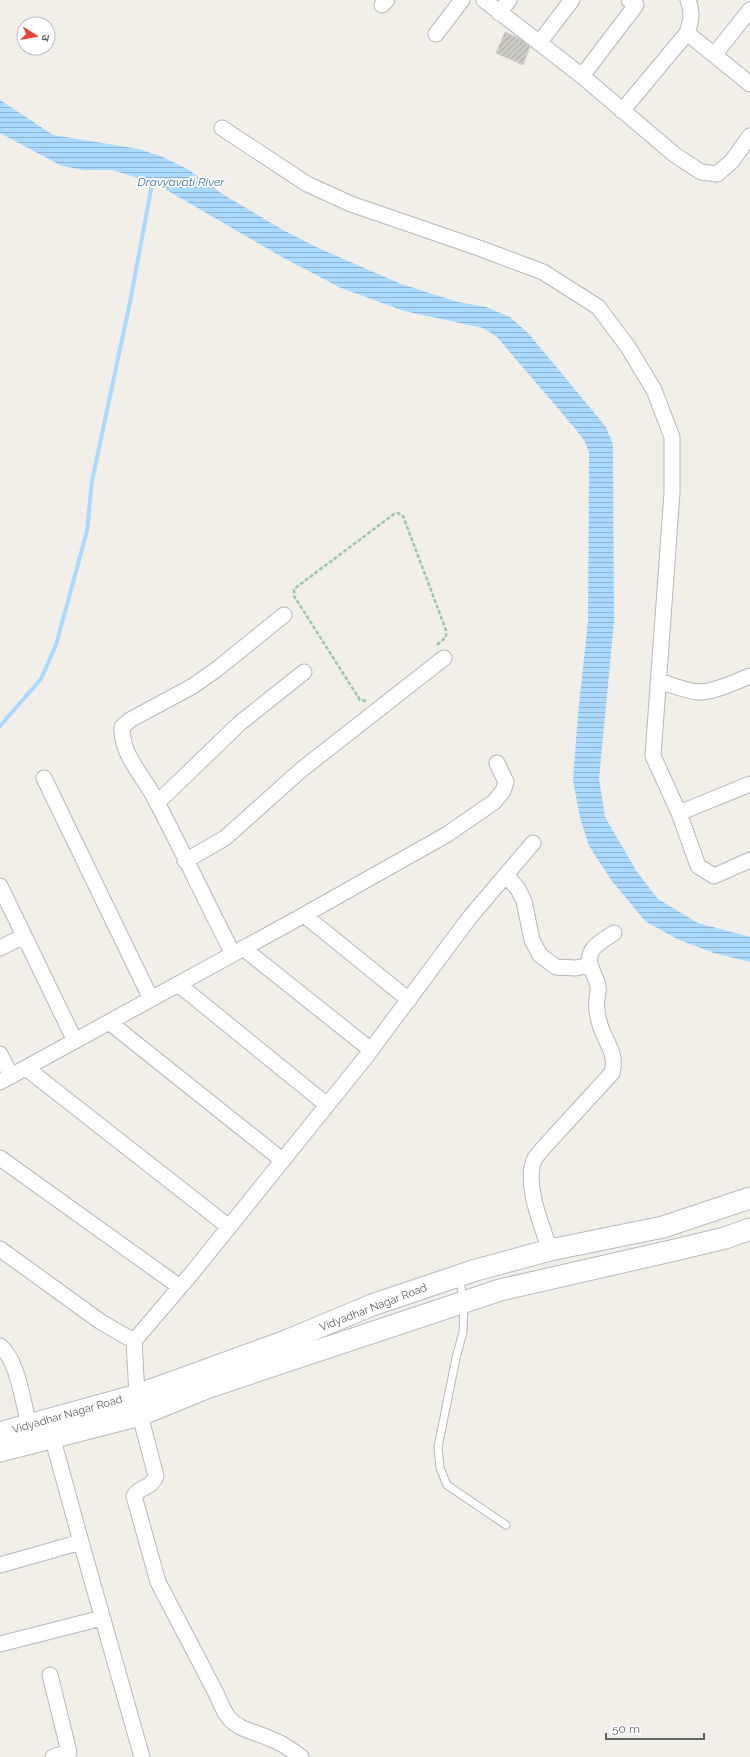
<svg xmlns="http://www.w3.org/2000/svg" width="750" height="1757" font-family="Raleway,'Noto Sans Devanagari',sans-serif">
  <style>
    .water { fill: url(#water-rules) }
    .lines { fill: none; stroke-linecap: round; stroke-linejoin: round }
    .stream { stroke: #aadaff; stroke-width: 4 }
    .building { fill: url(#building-hatch); stroke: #d6d1c6 }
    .service-casing { stroke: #b5b8bc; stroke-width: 9 }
    .minor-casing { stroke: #b5b8bc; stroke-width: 17 }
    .secondary-casing { stroke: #b6babf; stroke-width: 23 }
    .path { stroke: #9cc7a9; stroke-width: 2.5; stroke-dasharray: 4 2; stroke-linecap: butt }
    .service { stroke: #fff; stroke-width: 7 }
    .minor { stroke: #fff; stroke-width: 15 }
    .secondary { stroke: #fff; stroke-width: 21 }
    .labels { text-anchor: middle; stroke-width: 3.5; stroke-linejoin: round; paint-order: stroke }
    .street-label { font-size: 11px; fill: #5f6368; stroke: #fff }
    .water-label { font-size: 12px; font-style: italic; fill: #4174aa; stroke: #fff }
  </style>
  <defs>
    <pattern id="water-rules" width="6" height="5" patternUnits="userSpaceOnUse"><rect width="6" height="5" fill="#aadaff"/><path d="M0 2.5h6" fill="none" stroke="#8eb4d2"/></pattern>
    <pattern id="building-hatch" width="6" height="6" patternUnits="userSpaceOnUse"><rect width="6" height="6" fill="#cccac5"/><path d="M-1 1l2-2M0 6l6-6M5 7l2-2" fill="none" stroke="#a9a8a4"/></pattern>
  </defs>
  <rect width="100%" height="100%" fill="#f1efe8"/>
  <path class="water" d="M0 100 53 135 139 149 163 157 189 170 224 195 283 230 316 247 401 284 458 302 486 307 510 317 529 334 606 427 613 445 614 622 599 779 605 817 637 872 658 899 698 923 750 937V962L714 953 677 939 645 921 612 881 589 846 580 818 573 780 578 714 588 621 589 452 584 440 573 426 496 336 483 328 404 311 341 288 282 257 165 189 153 179 138 178 112 170H84L62 166 0 133Z"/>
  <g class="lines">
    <path class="stream" d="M0 726 41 679 56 645 87 531 92 481 130 302 153 179"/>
  </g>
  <path class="building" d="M505 32 519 38 530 47 523 65 496 53Z"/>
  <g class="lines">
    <defs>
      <path id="service" d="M459 1278 464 1302 463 1332 456 1358 438 1447 440 1468 447 1485 506 1525"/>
      <path id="minor" d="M484 0 582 76 675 155 701 172 717 174 732 161 750 136
        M382 5 387 0
        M499 13 509 0
        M687 33 750 84
        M436 34 462 0
        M539 43 572 0
        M714 55 750 10
        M582 76 636 5 629 0
        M622 111 687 33C691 21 693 12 688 0
        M222 128 307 184 351 204 479 248 543 272 598 307 628 347 654 390 672 437V493L653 756 679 813 698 866 714 876 750 860
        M659 681C671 685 686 691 699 692 715 692 735 682 750 676
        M44 778 151 999
        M157 803 240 723 304 672
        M679 813 750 784
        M185 861 225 838 301 770 444 658
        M506 875 518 889 524 901 532 940 540 955 556 967 576 968 590 965
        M0 886 75 1041
        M304 915 409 1000
        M0 948 24 936
        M243 948 371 1050
        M233 954C206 902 181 847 153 795 141 773 121 754 122 727L130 720 193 686 217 669 284 615
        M178 984 327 1105
        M109 1022 282 1160
        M0 1054 11 1076
        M26 1068 229 1227
        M0 1082 304 915 446 835 494 802 503 791 506 782 497 763
        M0 1158 180 1287
        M0 1249 101 1322 134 1341 192 1273 365 1058 470 917 533 843
        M550 1250C542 1226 523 1182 535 1158 538 1154 542 1150 545 1146L612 1073C618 1052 603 1040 599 1021 597 1014 596 1006 597 999 597 995 599 991 598 987 597 979 593 974 591 967 584 949 602 941 614 933
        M134 1341 137 1395 140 1415 156 1476C151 1489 140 1486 134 1496L158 1582 216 1693C220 1702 223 1711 229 1718 240 1731 257 1732 271 1739 282 1743 292 1750 301 1757
        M0 1346C18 1360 23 1403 29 1425
        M81 1542 142 1757
        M0 1565 81 1542 50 1429
        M0 1644 102 1618
        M50 1675 69 1752 53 1757"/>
      <path id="secondary" d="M0 1433 137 1395 286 1341 372 1305 476 1270 550 1250 663 1227 750 1198
        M0 1451 140 1415 209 1387 500 1290 675 1250 725 1238 750 1229"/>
    </defs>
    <use href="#service" class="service-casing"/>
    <use href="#minor" class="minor-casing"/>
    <use href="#secondary" class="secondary-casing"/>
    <path class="path" d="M366 701 360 700 294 596V589L394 514 398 513 403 516 446 630V637L437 645"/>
    <use href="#service" class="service"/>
    <use href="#minor" class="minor"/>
    <use href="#secondary" class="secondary"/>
  </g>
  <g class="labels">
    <g class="street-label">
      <text transform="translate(373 1307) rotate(-21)" y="4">Vidyadhar Nagar Road</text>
      <text transform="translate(67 1414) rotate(-16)" y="4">Vidyadhar Nagar Road</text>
    </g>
    <g class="water-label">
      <text x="181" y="186">Dravyavati River</text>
    </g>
  </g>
  <g transform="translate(36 36) rotate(101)"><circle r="19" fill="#ffffff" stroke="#bfc1c3"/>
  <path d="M0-3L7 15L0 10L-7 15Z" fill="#ea4335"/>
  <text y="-6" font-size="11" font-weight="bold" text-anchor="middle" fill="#5f6368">उ</text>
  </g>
  <path d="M606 1733v6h98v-6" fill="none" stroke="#5f6368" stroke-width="2"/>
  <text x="612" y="1733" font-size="12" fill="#5f6368" stroke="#ffffff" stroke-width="3" paint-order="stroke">50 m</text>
</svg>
